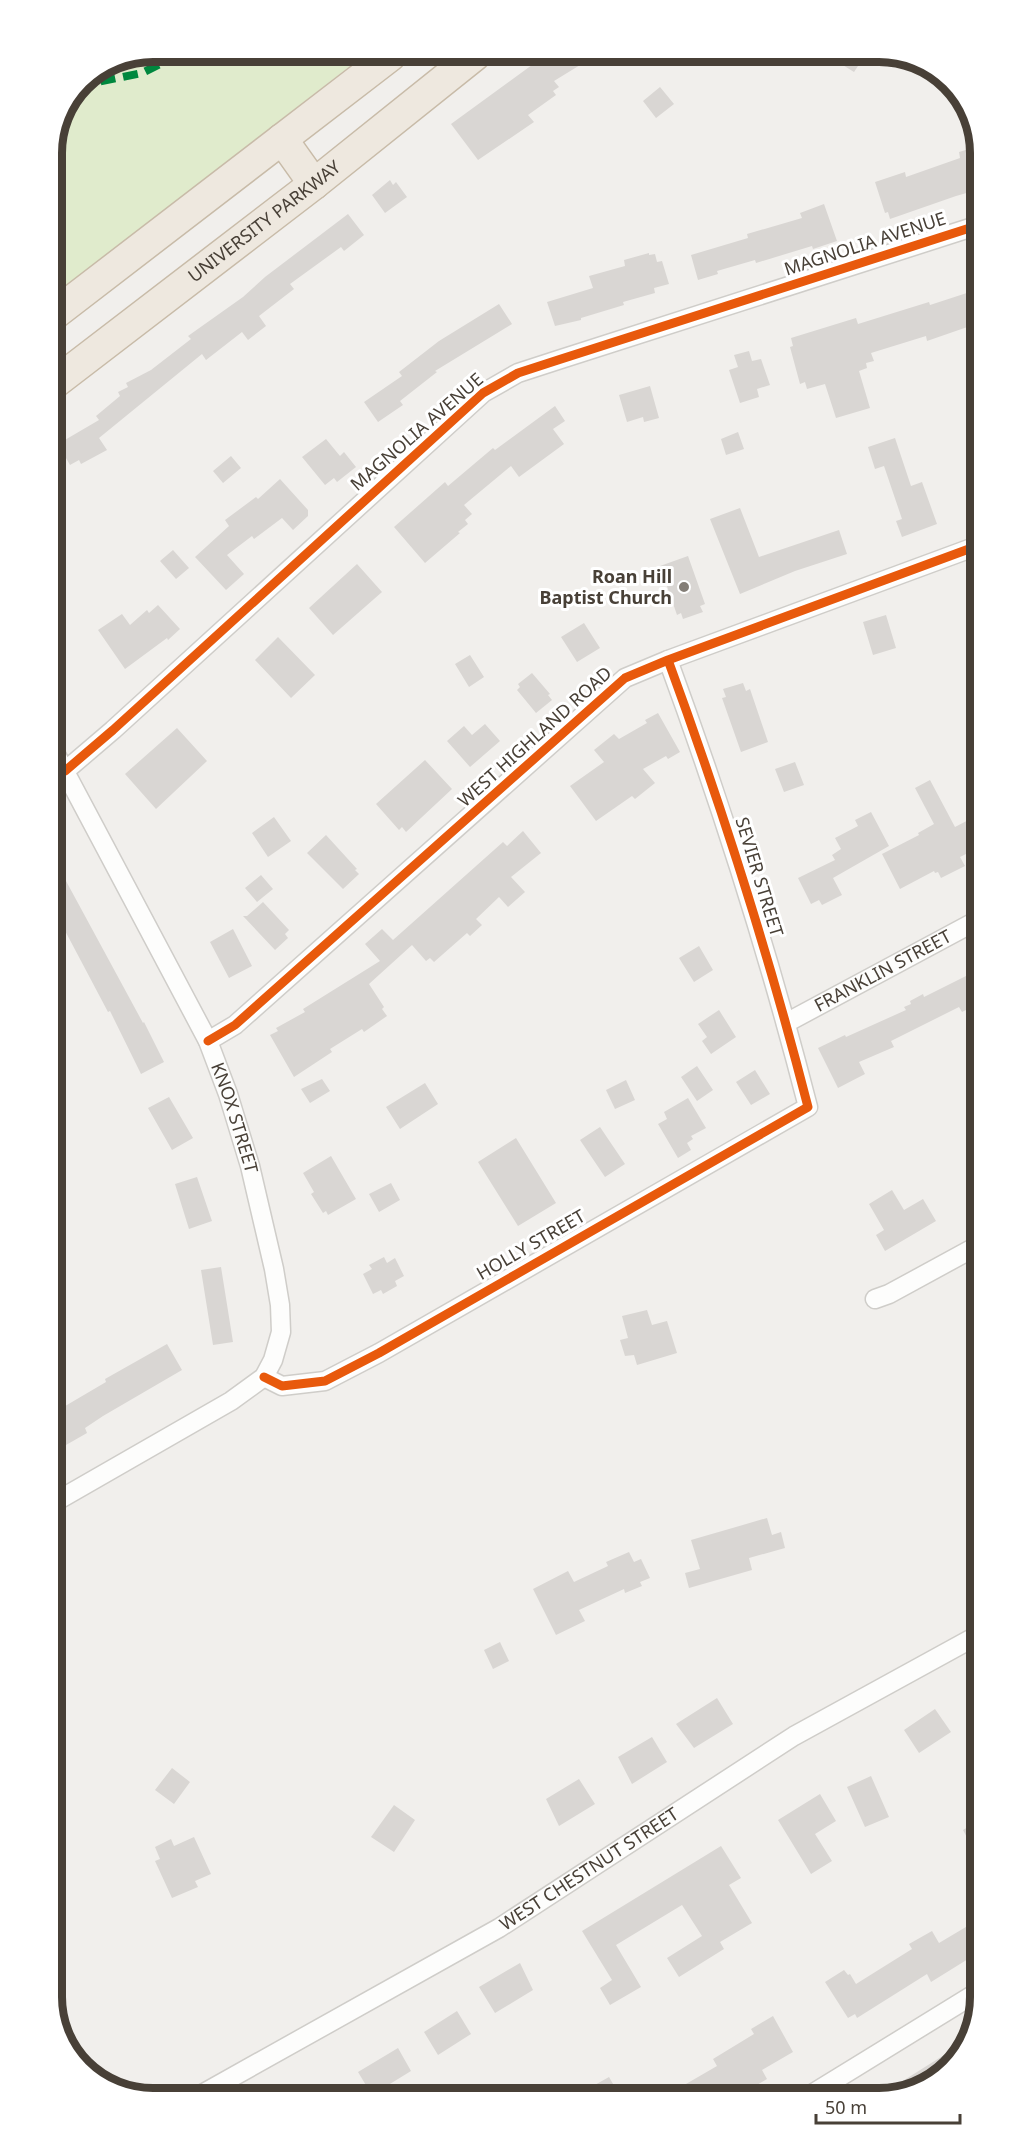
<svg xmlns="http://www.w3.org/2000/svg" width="1032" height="2150" font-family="'Noto Sans',sans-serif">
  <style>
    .green { fill: #e0ebcc }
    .building { fill: #d9d6d3 }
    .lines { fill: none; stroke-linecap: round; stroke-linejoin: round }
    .minor-casing { stroke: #cfcdc9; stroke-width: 21 }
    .trunk-casing { stroke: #c8bba8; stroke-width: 33 }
    .minor { stroke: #fdfdfc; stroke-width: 18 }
    .trunk { stroke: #eee8df; stroke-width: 30 }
    .quiet { stroke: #00873e; stroke-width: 8; stroke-dasharray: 15 8; stroke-linecap: butt }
    .cycleway-casing { stroke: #fff; stroke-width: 13 }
    .cycleway { stroke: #e8590c; stroke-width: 9 }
    .poi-dot { fill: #837d76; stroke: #fff; stroke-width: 2 }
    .labels { text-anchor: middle; stroke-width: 6; stroke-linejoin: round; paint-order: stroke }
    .street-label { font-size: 18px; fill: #484037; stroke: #fff }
    .poi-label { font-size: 18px; font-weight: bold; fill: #484037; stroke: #fff; text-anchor: end }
    .rim { fill: none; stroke: #484037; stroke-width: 8 }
  </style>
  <rect width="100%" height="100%" fill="#f1efec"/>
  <path class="green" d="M363 56 52 297 51 146 81 80 114 59Z"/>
  <path class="building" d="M868 51 854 72 838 62 845 52Z
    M547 54H598L554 81 559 87 553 91 556 95 528 115 534 122 478 160 451 124Z
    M660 87 674 104 656 118 643 101Z
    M976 147V195H971L970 192 956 196 890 219 888 212 885 213 875 182 905 172 906 177 960 158 959 152Z
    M390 180 393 185 396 182 407 197 385 213 372 195Z
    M824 204 837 241 813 249 812 246 756 263 755 260 717 271 718 274 698 280 691 255 748 238 747 234 802 218 800 213Z
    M348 214 364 235 344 251 341 247 290 284 294 289 259 316 266 326 248 340 242 332 206 360 202 354 99 438 107 450 81 464 79 460 70 465 58 444 99 420 96 416 120 396 118 392 128 387 126 383 151 370 191 339 188 336 243 297 265 277Z
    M649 253V255L655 254 657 262 662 261 669 284 654 288 655 293 623 302 624 305 581 318V320L555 326 547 302 593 288 589 276 625 266 624 260Z
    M976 290V324L927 341 926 336 871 353 874 361 866 363 867 368 859 371 870 408 836 418 825 384 807 389 805 382 800 384 790 347 793 346 791 338 856 318 858 324 929 302 930 305Z
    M499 304 512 324 435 371 437 372 400 401 403 405 378 422 364 402 402 376 399 372 439 341Z
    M749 351 752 361 761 359 770 385 757 389 759 397 740 403 729 370 738 367 734 355Z
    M650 386 659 418 644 422 643 417 627 422 619 395Z
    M555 406 565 421 553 429 564 444 519 477 511 466 464 505 472 514 465 520 468 524 458 532 460 533 425 563 394 527 445 482 448 486 493 448 495 450Z
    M738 432 744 449 726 455 721 439Z
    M895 438 911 486 922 482 937 524 902 537 896 521 902 519 884 466 875 469 868 447Z
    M326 439 340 456 344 452 356 467 337 482 334 478 325 485 302 457Z
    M231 456 241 468 223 483 213 471Z
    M280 479 308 510V516L293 530 282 518 254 539 252 536 227 555 244 574 226 590 195 557 229 526 225 520 256 497 258 499Z
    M740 508 759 557 839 530 847 554 795 571 740 594 710 519Z
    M173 550 189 568 176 579 160 561Z
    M688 556 705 604 700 606 703 612 683 619 681 613 677 615 660 566Z
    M357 564 382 592 333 635 309 608Z
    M158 605 180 629 168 640 167 638 125 669 98 630 122 614 130 625 147 610 149 613Z
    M886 615 896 648 873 655 863 622Z
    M584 623 600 648 577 662 561 637Z
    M278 637 315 675 291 698 255 660Z
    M470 655 484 677 469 687 455 664Z
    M532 673 550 694 548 695 552 700 536 713 517 690 520 687 518 684Z
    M743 683 746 691 750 689 768 742 741 752 722 698 726 697 723 689Z
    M658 713 680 752 668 759 666 756 643 769 655 783 635 799 632 796 596 821 570 786 604 762 594 750 614 734 619 739 647 723 645 720Z
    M485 724 500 741 470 767 447 741 464 726 472 735Z
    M177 728 207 761 156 809 125 774Z
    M425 760 452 789 406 832 402 827 399 830 376 804Z
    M795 762 804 785 784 792 775 769Z
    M930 780 955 827 978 815V848L960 857 965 866 941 878 938 872 935 873 934 871 900 889 882 854 919 835 918 833 934 824 915 788Z
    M871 812 889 846 833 878 842 895 822 905 819 900 811 904 798 878 835 860 832 855 841 849 835 838 858 826 855 820Z
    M274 817 291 841 268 857 252 833Z
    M523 831 541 853 511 877 525 892 508 907 499 897 476 919 482 925 470 936 467 933 434 962 430 958 426 961 412 945 369 984 384 1007 382 1009 387 1016 364 1032 362 1029 330 1049 332 1052 294 1077 270 1035 278 1031 276 1028 305 1012 303 1009 380 961 365 944 382 929 393 940 503 842 507 846Z
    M326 835 357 869 355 870 359 874 343 889 307 853Z
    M53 857 143 1023 144 1022 164 1062 141 1074 110 1011 108 1012 53 908Z
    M261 875 273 889 257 902 245 888Z
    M263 902 289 930 285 934 288 938 275 950 243 916H247Z
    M233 929 252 966 229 978 210 942Z
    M699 946 713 970 694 982 679 958Z
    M978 970V1004L962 1012 959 1007 891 1041 894 1047 859 1062 865 1074 838 1088 818 1048 845 1035 846 1037 906 1010 904 1007 911 1004 910 1001 923 994 924 997Z
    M719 1010 736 1037 711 1054 702 1041 707 1037 698 1024Z
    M697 1066 713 1090 697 1101 681 1077Z
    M755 1070 770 1094 751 1105 736 1082Z
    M322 1079 330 1091 310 1103 301 1089Z
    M626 1080 635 1100 615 1109 606 1090Z
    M425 1083 438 1104 400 1129 386 1107Z
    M169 1097 193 1138 172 1150 148 1108Z
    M688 1098 706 1128 691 1136 693 1139 687 1143 691 1150 678 1158 658 1124 667 1119 664 1112Z
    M600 1127 625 1164 605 1177 580 1140Z
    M516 1138 556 1203 518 1226 478 1162Z
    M331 1156 356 1199 328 1215 326 1211 323 1213 311 1194 314 1192 303 1173Z
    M197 1177 212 1221 189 1229 175 1184Z
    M391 1183 400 1200 379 1212 369 1194Z
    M892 1190 904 1210 923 1199 936 1221 885 1251 876 1235 884 1230 869 1204Z
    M384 1257 387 1263 395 1258 404 1276 395 1281 397 1286 383 1294 381 1290 373 1294 363 1274 372 1269 369 1265Z
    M221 1267 233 1342 213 1345 201 1270Z
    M647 1310 652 1325 667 1321 677 1353 637 1365 634 1355 625 1356 620 1340 628 1338 622 1316Z
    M167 1344 182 1370 103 1416 85 1428 87 1433 66 1445 63 1441 55 1445V1412L106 1382 105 1379Z
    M767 1518 772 1535 781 1532 785 1548 749 1558 752 1570 689 1588 685 1573 700 1569 691 1540Z
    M629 1552 634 1562 641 1559 650 1578 640 1582 642 1586 625 1593 624 1589 579 1610 585 1621 556 1635 533 1589 568 1571 574 1582 608 1566 606 1562Z
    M500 1642 509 1661 493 1669 484 1650Z
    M717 1698 733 1724 694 1748 676 1724Z
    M935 1709 951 1732 919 1753 904 1730Z
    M652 1737 667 1762 632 1784 618 1757Z
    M172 1768 190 1782 174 1804 155 1790Z
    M871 1776 889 1817 865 1827 847 1787Z
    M579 1779 595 1804 559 1826 546 1799Z
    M820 1794 836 1821 815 1834 832 1861 811 1874 778 1820Z
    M394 1805 415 1820 394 1852 371 1837Z
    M980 1820 981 1831V1864L963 1830Z
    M194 1837 211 1874 195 1881 198 1887 172 1898 155 1861 160 1859 155 1847 171 1839 174 1846Z
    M721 1846 741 1878 729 1885 752 1923 720 1942 724 1949 679 1977 667 1958 702 1936 682 1905 616 1945 641 1987 610 2005 600 1988 612 1980 582 1931Z
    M981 1918V1951L931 1982 927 1974 857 2018 855 2014 848 2018 825 1982 844 1970 848 1975 850 1974 856 1984 912 1949 909 1944 932 1931 939 1943Z
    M520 1963 533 1990 495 2013 479 1987Z
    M457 2011 471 2034 438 2055 424 2032Z
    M773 2016 793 2052 762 2070 767 2079 740 2095H667L717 2066 713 2059 754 2034 751 2029Z
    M398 2048 411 2071 385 2087 392 2097H373L358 2072Z
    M952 2050 958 2059 913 2094H882Z
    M609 2077 620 2096H575Z"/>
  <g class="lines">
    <defs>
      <g id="minor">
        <path id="s1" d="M53 749 208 1041 228 1094 250 1166 274 1269 280 1305 281 1332 273 1360 264 1377 231 1401 55 1502"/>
        <path d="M65 771 113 730 483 393 518 373 558 360 976 226"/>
        <path id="s2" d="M786 1023 978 920"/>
        <path d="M208 1041 235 1025 625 678 668 660 977 546"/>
        <path d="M875 1299 889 1294 979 1245"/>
        <path d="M264 1377 282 1386 325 1381 379 1353 808 1107C769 955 722 807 668 660"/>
        <path d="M812 2094 981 1990"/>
        <path id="s3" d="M195 2098 499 1928 794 1736 980 1634"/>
      </g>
      <g id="trunk">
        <path d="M282 139 314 184"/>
        <path d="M52 316 390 56"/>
        <path id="s4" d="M52 385 314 184 475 55"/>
      </g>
    </defs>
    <use href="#minor" class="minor-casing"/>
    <use href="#trunk" class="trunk-casing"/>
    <use href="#minor" class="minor"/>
    <use href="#trunk" class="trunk"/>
    <path class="quiet" d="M78 86 142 73 172 58"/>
    <defs>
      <path id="cycleway" d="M65 771 113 730 483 393 518 373 558 360 976 226
        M208 1041 235 1025 625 678 668 660 977 546
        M264 1377 282 1386 325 1381 379 1353 808 1107C769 955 722 807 668 660"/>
    </defs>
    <use href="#cycleway" class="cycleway-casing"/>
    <use href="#cycleway" class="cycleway"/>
  </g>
  <circle class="poi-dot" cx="684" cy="587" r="6"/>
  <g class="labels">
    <g class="street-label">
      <text dy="6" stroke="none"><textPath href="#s4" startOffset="268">UNIVERSITY PARKWAY</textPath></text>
      <text transform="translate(865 244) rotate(-18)" y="6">MAGNOLIA AVENUE</text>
      <text transform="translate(417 432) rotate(-41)" y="6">MAGNOLIA AVENUE</text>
      <text transform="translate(535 737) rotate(-42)" y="6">WEST HIGHLAND ROAD</text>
      <text transform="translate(759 877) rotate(73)" y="6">SEVIER STREET</text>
      <text dy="6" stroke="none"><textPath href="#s2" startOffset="110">FRANKLIN STREET</textPath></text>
      <text dy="6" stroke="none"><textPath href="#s1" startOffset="412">KNOX STREET</textPath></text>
      <text transform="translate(531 1245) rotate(-30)" y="6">HOLLY STREET</text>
      <text dy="6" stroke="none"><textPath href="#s3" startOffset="456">WEST CHESTNUT STREET</textPath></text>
    </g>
    <g class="poi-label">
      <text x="672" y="583">Roan Hill<tspan x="672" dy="21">Baptist Church</tspan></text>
    </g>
  </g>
  <path d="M0 0H1032V2150H0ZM153 62H879A91 91 0 0 1 970 153V1997A91 91 0 0 1 879 2088H153A91 91 0 0 1 62 1997V153A91 91 0 0 1 153 62Z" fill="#fff" fill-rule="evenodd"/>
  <path class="rim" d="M153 62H879A91 91 0 0 1 970 153V1997A91 91 0 0 1 879 2088H153A91 91 0 0 1 62 1997V153A91 91 0 0 1 153 62Z"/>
  <path d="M816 2114v9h144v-9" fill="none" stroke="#484037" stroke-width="3"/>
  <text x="825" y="2114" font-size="18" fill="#484037" stroke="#ffffff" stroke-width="4.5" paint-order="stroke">50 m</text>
</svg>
